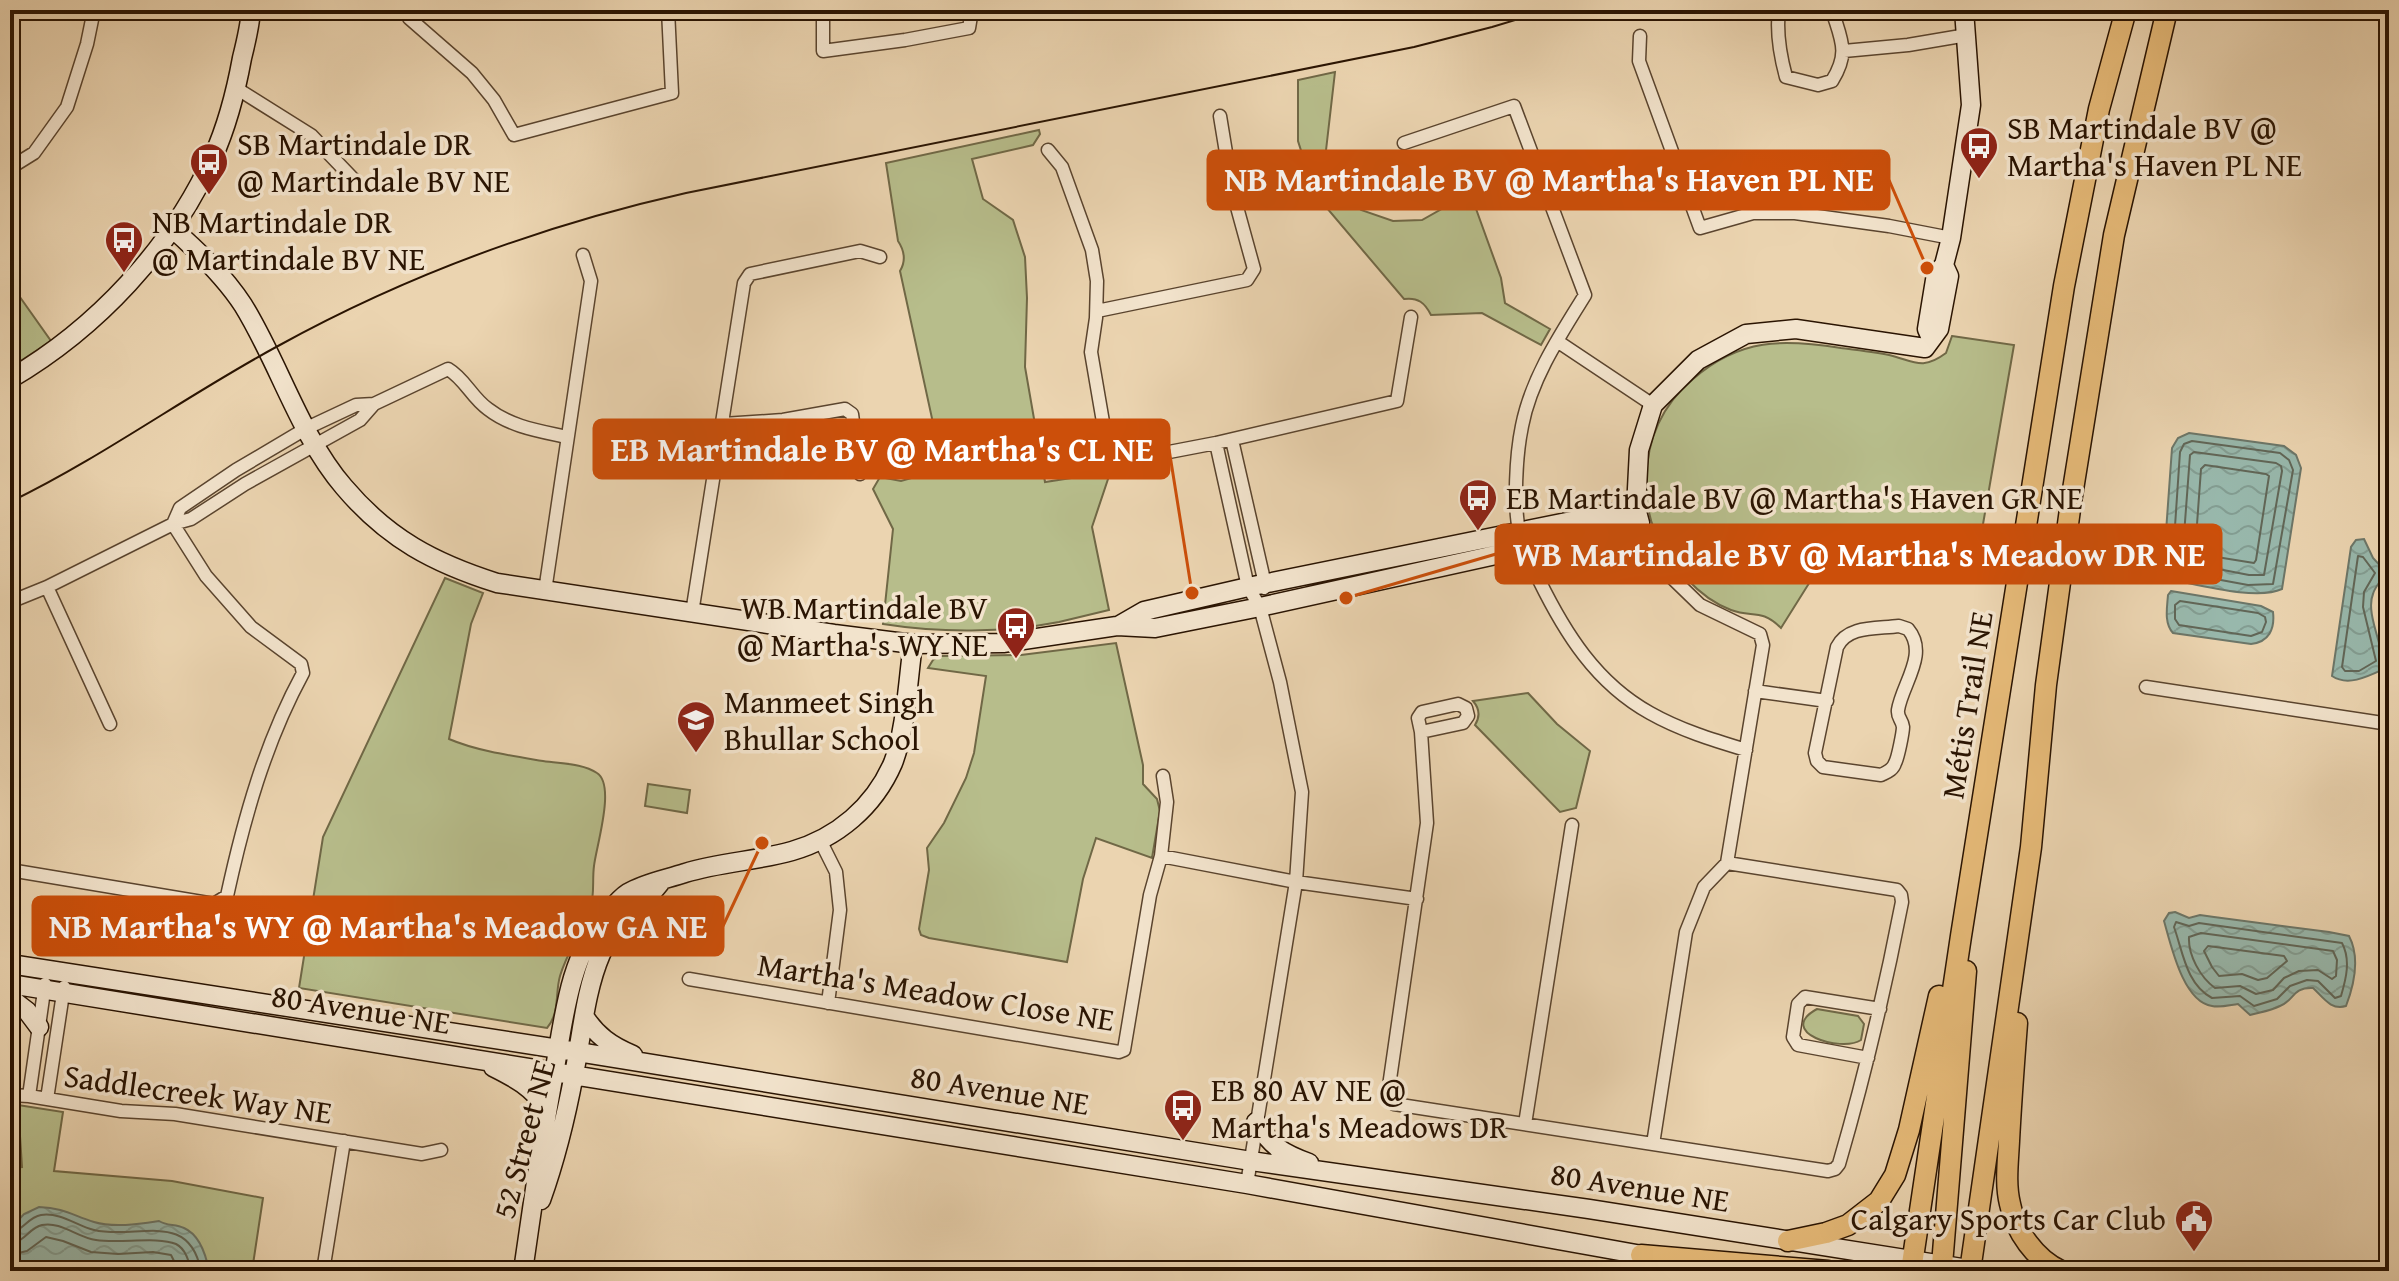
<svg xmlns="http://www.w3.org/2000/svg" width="2399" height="1281" font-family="'Gentium Book Plus',serif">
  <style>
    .park { fill: #b7bd8b; stroke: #706846; stroke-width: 2 }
    .water { fill: url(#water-waves); stroke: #6c7668; stroke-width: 2 }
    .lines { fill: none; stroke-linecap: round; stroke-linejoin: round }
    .shore { stroke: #616657; stroke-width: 2 }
    .street-casing { stroke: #5a442e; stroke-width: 15 }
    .secondary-casing { stroke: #2a1402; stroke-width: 21 }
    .primary-casing { stroke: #2a1402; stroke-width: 23 }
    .street { stroke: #f2e3cc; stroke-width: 12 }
    .secondary { stroke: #f2e3cc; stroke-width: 18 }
    .primary { stroke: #e6ba78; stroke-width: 20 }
    .tram { stroke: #2a1402; stroke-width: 2 }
    .labels { text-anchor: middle; stroke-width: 7; stroke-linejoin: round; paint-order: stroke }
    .poi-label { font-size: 32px; fill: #2a1402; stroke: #f2e3cc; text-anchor: start }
    .street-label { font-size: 32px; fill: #2a1402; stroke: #f2e3cc }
    .leader { fill: none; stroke: #cc4f0a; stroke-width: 3 }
    .callout-dot { fill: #cc4f0a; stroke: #f2e3cc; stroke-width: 3 }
    .callout { fill: #cc4f0a; stroke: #cc4f0a; stroke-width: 3 }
    .callout-label { font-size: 34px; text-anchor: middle; font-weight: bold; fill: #fff }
  </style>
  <defs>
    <pattern id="water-waves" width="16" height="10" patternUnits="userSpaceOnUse" patternTransform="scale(2)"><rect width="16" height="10" fill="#98b8ac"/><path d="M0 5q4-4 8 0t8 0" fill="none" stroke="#839d92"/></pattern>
  </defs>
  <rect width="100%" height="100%" fill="#ebd4b0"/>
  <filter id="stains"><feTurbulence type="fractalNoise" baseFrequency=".0025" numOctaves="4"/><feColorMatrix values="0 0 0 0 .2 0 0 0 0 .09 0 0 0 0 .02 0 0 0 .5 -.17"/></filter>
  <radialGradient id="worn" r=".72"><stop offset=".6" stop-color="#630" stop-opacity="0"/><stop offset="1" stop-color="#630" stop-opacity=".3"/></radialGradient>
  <path class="park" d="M10 10H21L17 40 10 53Z
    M1335 72 1325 159 1339 189 1361 210 1393 221 1422 220 1456 201 1471 195 1501 278 1505 303 1550 329 1541 345 1482 313 1431 315C1425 303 1418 297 1404 299L1315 194 1298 141V80Z
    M1039 130 1040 134 1033 145 972 159 983 199 1013 220 1025 257 1027 298 1025 367 1045 482 1084 476 1100 468 1109 476 1092 527 1109 610C1092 614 1076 618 1059 622 1003 633 940 633 883 624L893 529 873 489 880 477 901 481 943 469 900 271C906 261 904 250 898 241L886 163Z
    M10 283 51 341 10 368Z
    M1952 336 2014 345 1973 582 1829 558 1823 561 1781 628C1761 608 1752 618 1731 610 1715 604 1699 592 1687 579 1661 553 1644 518 1646 480 1647 440 1662 405 1693 379 1740 338 1783 339 1841 348 1857 350 1874 352 1889 355 1914 361 1922 371 1946 353Z
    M445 578 483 593 471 624 449 739C477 751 513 756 543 761 561 764 582 763 597 773 616 785 596 847 594 866 592 880 595 896 590 909 582 932 567 952 560 976 555 993 560 1013 547 1028L299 988 323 837Z
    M1116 643 1143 765V784L1157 799 1160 811 1152 858 1096 838 1083 879 1067 962 929 938 921 935 919 929 929 870 927 848 944 823 966 778 974 753 986 676 928 668 933 660 940 656 1021 655Z
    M1528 693 1557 724 1590 751 1576 808 1560 812 1475 725C1480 717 1480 709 1473 701Z
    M648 784 690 790 687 813 645 806Z
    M1817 1009 1858 1016 1864 1024 1861 1040C1841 1053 1775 1032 1817 1009Z
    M18 1105 63 1112 54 1171 172 1181 263 1198 252 1271H10V1168L22 1167Z"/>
  <path class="water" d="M2189 433 2284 446 2296 455 2301 468 2282 589C2256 601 2197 584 2168 579L2163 574 2172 448 2178 438Z
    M2364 539 2373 558 2386 572C2383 579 2375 586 2373 594 2365 613 2384 647 2384 669 2369 676 2348 687 2332 676L2351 547 2356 540Z
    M2171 591 2261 606 2273 612C2275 629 2269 642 2251 644L2173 633C2164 623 2167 608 2168 595Z
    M2175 912 2189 918 2200 915 2214 917 2329 932 2349 936C2360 957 2354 985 2346 1006 2331 1011 2323 997 2313 988 2292 987 2295 1000 2280 1006 2270 1011 2261 1012 2250 1015L2238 1004C2230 1005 2220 1008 2212 1006 2183 1002 2171 945 2164 921L2169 913Z
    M39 1207C64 1208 72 1215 94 1222 114 1228 139 1224 159 1221 167 1226 175 1224 184 1228 200 1235 206 1255 209 1271H12L10 1229 24 1214Z"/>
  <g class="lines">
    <path class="shore" d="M2192 441 2280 453 2289 460 2293 470 2273 584 2248 585 2172 571 2180 452 2184 444Z
      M2194 452 2276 463 2281 466 2282 471 2264 575H2249L2182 562 2190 455Z
      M2205 465 2266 474 2269 476 2256 560 2254 563 2198 554 2195 552 2201 469Z
      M2358 556 2363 557 2375 573 2364 592 2363 607 2376 661 2359 671H2345L2342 667Z
      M2180 601 2258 613 2265 617 2266 622 2262 632 2251 636 2179 625 2175 619V605Z
      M2176 922 2189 926 2199 923 2213 925 2342 943C2351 960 2346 979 2341 996L2335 998 2318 981 2307 980 2290 986 2277 999 2254 1006 2240 996 2212 998C2186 984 2183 952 2174 927Z
      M2201 933 2333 951 2337 960 2336 976 2332 979 2318 970 2299 971 2284 978 2273 990 2256 994 2240 986 2215 988C2200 977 2188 955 2189 937Z
      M2208 946 2284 956 2287 961 2267 978 2258 980 2242 974 2219 976 2212 967 2204 951Z
      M10 1233C23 1231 28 1217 41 1215 61 1212 77 1226 94 1230 137 1240 189 1209 201 1271
      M10 1243C25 1242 29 1228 42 1225 61 1221 78 1238 96 1240 119 1244 157 1236 176 1244 186 1249 189 1262 191 1271
      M10 1255 27 1251 46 1237 63 1241 91 1252 118 1254 153 1252 171 1255 179 1271"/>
    <defs>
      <path id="street" d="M409 10V18L472 73 494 100 514 135 672 93 668 10
        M823 10V51L905 40 969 28 972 10
        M1779 10C1776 33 1780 55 1786 77L1818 85 1832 81C1850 52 1841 40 1832 10
        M409 18 432 10
        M1640 36 1639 61 1700 228 1753 213H1795L1889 226 1951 238
        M1844 51 1908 45 1967 35
        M236 88 311 135 358 184
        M1404 143 1514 106 1585 295C1560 335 1531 379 1522 426 1516 455 1513 507 1520 535 1524 551 1532 565 1539 580 1565 633 1596 683 1650 713 1680 730 1713 740 1746 750
        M1048 150 1062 167 1092 250 1097 281 1096 318 1091 352 1109 457 1117 462 1216 443 1397 401 1411 317
        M13 166 34 153 67 107 87 44 94 10
        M1097 311 1247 280 1254 269 1232 189 1220 116
        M1557 341 1653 405
        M723 424 783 420 845 409 852 414 860 474
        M1232 440 1265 584 1264 588
        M1216 443 1248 587 1260 607 1280 682 1302 792 1296 882 1247 1184
        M1640 523 1666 572 1700 605 1760 634 1763 645 1727 863 1704 887 1686 932 1653 1144
        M173 524 180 508 236 470 307 428 356 405 374 404
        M47 587 110 724
        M545 591 591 281 583 255
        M10 602 47 587 173 524 191 519 245 484 360 420 374 404 448 369C465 379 472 398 488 409 511 427 540 431 567 437
        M692 613 744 283 750 274 860 251 880 257
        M1899 626 1908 629C1929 654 1902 684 1898 710 1897 718 1902 719 1903 727 1903 732 1898 758 1895 763 1893 770 1887 772 1881 775L1823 767 1817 761 1815 753 1837 647C1848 625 1877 629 1899 626Z
        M2146 687 2389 724
        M1755 691 1827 701
        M1421 732 1463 723 1468 716 1466 708 1458 704 1422 712 1418 718 1421 732 1427 823 1388 1093 1390 1100 1394 1104 1828 1171 1835 1169 1839 1164C1864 1078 1885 990 1902 902L1901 895 1897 890 1727 863
        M821 842 836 872 840 910 828 1003
        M1161 856 1296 882 1417 899
        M10 870 214 904 227 896C244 818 265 743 303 673L301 664 251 627 206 576 173 524
        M689 979 1119 1052 1124 1050 1150 895 1161 856 1167 802 1163 776
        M1868 1058 1798 1045 1793 1037 1798 1004 1805 997 1880 1009
        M10 1095 29 1096 121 1111 175 1114 422 1154 441 1150
        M29 1096 45 984
        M47 1099 64 987
        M1525 1124 1572 825
        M323 1271 344 1141"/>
      <path id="secondary" d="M173 229C199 252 224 276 243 305 279 363 300 436 344 487 388 539 434 563 497 583L834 634 913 644 1003 643 1117 626 1155 628 1260 607 1640 523 1636 508 1639 450 1653 405 1698 360 1746 334 1796 329 1925 348 1939 329 1949 276 1944 265
        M1930 336 1927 329 1936 274 1944 265 1951 238 1971 105 1964 10
        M10 379C97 328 171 249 213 157 227 126 236 91 242 58 246 42 250 26 251 10
        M1118 626 1144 611 1248 587 1636 508
        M10 964 578 1052 1251 1161 1589 1209 1981 1271
        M10 984 1247 1184 1653 1257
        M10 998 27 1011 39 1027
        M584 1016C597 1036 611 1046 633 1055
        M493 1067C515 1078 532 1087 546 1108
        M1256 1122C1272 1147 1282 1153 1309 1163
        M541 1200C556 1158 566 1117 574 1074 582 1035 585 991 601 954 612 930 643 905 660 883
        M523 1271C533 1203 542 1135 555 1068 564 1016 570 955 606 915 612 908 620 898 628 893 644 883 667 879 685 873 721 862 757 861 792 851 837 838 874 807 893 763 906 730 908 679 913 644"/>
      <path id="primary" d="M2017 1023C2014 1062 2011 1102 2009 1141 2008 1162 2005 1184 2010 1204 2015 1231 2036 1260 2061 1271
        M1788 1241 1826 1233 1848 1225 1879 1201 1895 1175 1909 1130 1939 996
        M1641 1255 1828 1271
        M1911 1271 1961 936 2064 286 2099 109 2126 10
        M1945 1271 1942 1265 1966 971
        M1970 1271 2031 847 2046 685 2071 502 2114 235 2167 10"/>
    </defs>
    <use href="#street" class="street-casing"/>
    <use href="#secondary" class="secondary-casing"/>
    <use href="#primary" class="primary-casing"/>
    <use href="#street" class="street"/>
    <use href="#secondary" class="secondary"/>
    <use href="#primary" class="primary"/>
    <path class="tram" d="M10 502C103 457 187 395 278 346 405 276 544 225 686 193L1414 47 1492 27 1548 10"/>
  </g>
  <defs>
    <symbol id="bus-pin" viewBox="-11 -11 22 30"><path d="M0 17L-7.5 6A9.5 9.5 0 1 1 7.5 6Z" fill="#8f2418" stroke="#f2e3cc"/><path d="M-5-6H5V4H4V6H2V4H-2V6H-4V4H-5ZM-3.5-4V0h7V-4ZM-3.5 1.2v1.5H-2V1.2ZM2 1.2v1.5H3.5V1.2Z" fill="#fff"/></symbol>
    <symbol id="school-pin" viewBox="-11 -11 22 30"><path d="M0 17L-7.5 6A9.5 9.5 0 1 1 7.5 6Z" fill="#8f2418" stroke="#f2e3cc"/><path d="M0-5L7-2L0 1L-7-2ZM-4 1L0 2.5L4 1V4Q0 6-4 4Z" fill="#fff"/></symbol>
    <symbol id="civic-pin" viewBox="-11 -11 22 30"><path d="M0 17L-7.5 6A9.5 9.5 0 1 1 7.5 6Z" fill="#8f2418" stroke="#f2e3cc"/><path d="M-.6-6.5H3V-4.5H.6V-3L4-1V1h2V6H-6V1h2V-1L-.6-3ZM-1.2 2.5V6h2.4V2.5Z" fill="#fff"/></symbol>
  </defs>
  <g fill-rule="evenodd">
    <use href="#bus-pin" x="1957" y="124" width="44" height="60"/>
    <use href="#bus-pin" x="187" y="140" width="44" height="60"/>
    <use href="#bus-pin" x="102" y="218" width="44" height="60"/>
    <use href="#bus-pin" x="1456" y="476" width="44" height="60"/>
    <use href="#bus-pin" x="994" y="604" width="44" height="60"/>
    <use href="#school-pin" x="674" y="698" width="44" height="60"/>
    <use href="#bus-pin" x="1161" y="1086" width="44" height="60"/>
    <use href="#civic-pin" x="2172" y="1197" width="44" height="60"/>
  </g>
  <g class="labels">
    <g class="poi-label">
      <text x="2007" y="139">SB Martindale BV @<tspan x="2007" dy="37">Martha's Haven PL NE</tspan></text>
      <text x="237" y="155">SB Martindale DR<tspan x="237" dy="37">@ Martindale BV NE</tspan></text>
      <text x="152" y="233">NB Martindale DR<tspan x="152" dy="37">@ Martindale BV NE</tspan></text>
      <text x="1506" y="509">EB Martindale BV @ Martha's Haven GR NE</text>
      <text x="988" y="619" text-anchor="end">WB Martindale BV<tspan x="988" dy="37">@ Martha's WY NE</tspan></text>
      <text x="724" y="713">Manmeet Singh<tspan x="724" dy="37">Bhullar School</tspan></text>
      <text x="1211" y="1101">EB 80 AV NE @<tspan x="1211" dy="37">Martha's Meadows DR</tspan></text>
      <text x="2166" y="1230" text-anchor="end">Calgary Sports Car Club</text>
    </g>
    <g class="street-label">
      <text transform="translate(1967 705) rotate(-81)" y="11">Métis Trail NE</text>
      <text transform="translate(936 992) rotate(9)" y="11">Martha's Meadow Close NE</text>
      <text transform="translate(361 1009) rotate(9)" y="11">80 Avenue NE</text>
      <text transform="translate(1000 1090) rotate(9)" y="11">80 Avenue NE</text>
      <text transform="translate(198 1094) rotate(8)" y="11">Saddlecreek Way NE</text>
      <text transform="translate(524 1139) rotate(-75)" y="11">52 Street NE</text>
      <text transform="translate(1640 1187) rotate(9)" y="11">80 Avenue NE</text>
    </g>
  </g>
  <path class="leader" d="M1927 268L1889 180M1192 593L1169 449M1346 598L1496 554M762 843L723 926"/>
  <g class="callout-dot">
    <circle cx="1927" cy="268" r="8"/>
    <circle cx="1192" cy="593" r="8"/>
    <circle cx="1346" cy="598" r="8"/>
    <circle cx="762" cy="843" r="8"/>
  </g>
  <g class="callout">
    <rect x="1208" y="151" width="681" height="58" rx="8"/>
    <rect x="594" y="420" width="575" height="58" rx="8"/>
    <rect x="1496" y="525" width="725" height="58" rx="8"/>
    <rect x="33" y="897" width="690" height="58" rx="8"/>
  </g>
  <g class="callout-label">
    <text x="1549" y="191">NB Martindale BV @ Martha's Haven PL NE</text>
    <text x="882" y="461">EB Martindale BV @ Martha's CL NE</text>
    <text x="1859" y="566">WB Martindale BV @ Martha's Meadow DR NE</text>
    <text x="378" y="938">NB Martha's WY @ Martha's Meadow GA NE</text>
  </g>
  <rect width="2399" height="1281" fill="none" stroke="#ebd4b0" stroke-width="40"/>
  <rect x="12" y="12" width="2375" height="1257" fill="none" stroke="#2a1402" stroke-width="4"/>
  <rect x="20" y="20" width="2359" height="1241" fill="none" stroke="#2a1402" stroke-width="2"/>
  <rect width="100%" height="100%" filter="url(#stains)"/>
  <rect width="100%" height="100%" fill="url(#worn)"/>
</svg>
